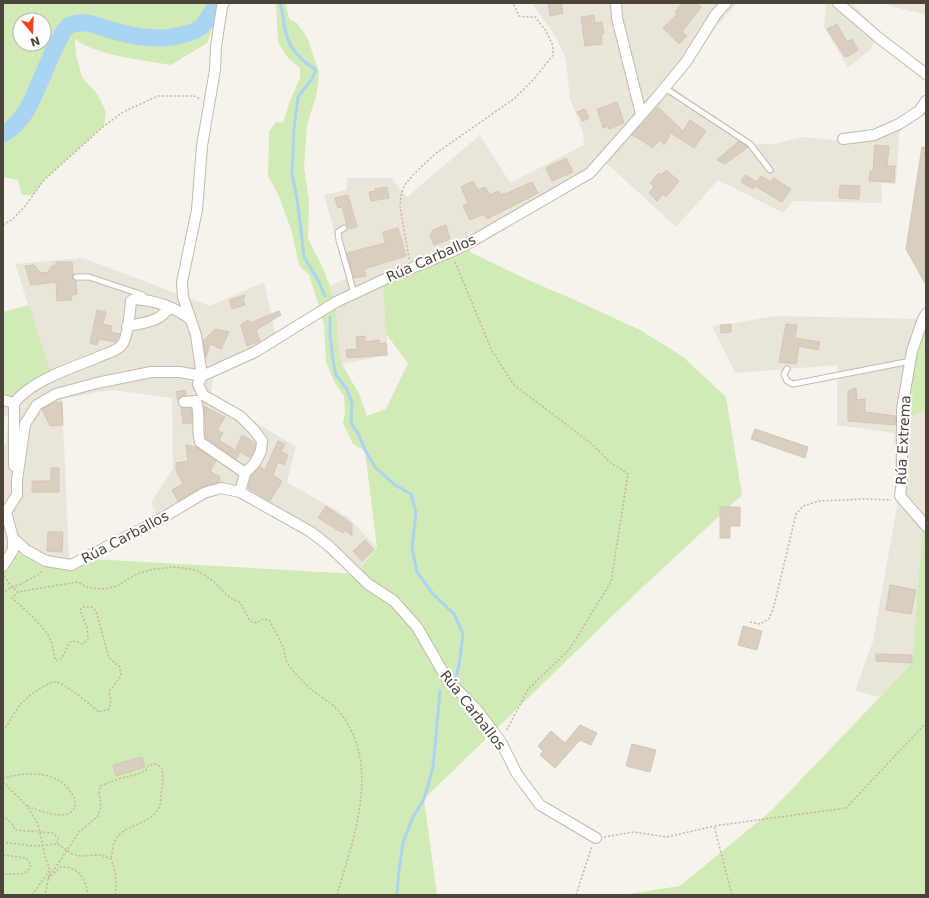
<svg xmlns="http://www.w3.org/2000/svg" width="929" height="898" font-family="'DejaVu Sans',sans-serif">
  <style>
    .residential { fill: #eae5da }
    .green { fill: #d2eab5; fill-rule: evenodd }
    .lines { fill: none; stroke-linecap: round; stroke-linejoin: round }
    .stream { stroke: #a9d4f2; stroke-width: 3 }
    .river { stroke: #a9d4f2; stroke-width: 17 }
    .building { fill: #d8cfc1; stroke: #d3c7b4 }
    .service-casing { stroke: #c2bbae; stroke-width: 7 }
    .minor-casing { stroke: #c2bbae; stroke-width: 12 }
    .path { stroke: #c4b79f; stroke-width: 1.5; stroke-dasharray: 2 2; stroke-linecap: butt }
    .service { stroke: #fff; stroke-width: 5 }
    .minor { stroke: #fff; stroke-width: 10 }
    .labels { text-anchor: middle; stroke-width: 4; stroke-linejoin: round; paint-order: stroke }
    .street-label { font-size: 14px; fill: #4b4439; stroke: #fff }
  </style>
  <rect width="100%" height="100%" fill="#f6f3ec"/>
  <path class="residential" d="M532 3H737L674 77 673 88 755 144H773L804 137 843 141 900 126 896 184 881 183 882 203 794 201 783 213 718 180 676 227 602 159 590 173 451 252 383 280 388 355 342 364 338 344 336 302 330 286 347 278 324 195 346 190 347 178H391L407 197 480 135 510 183 584 145 583 132 570 99 566 59 556 37Z
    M826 3H852L879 32 871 49 848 68 824 27Z
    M882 3H926V15L895 7Z
    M83 258 210 306 264 282 278 346 213 378 211 395 296 447 287 482 348 517 377 548 356 574 311 532 221 488 159 520 151 503 173 468 172 398 112 390 62 399 69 559 3 554V446L6 445 8 417 3 416V397L50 373 15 264Z
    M774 316 923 319 906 417 926 410V508L923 523 912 663 880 697 855 691 873 641 897 507 894 433 837 425V365L735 373 712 326 731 324Z"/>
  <path class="green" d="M3 3H221L207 43 171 65C143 60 97 56 75 39L76 55 82 77 98 95 106 112 104 126 44 180 33 195H22L18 180 3 177ZM20 20H44V44H20Z
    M276 3H286L289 19 297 23 308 39 319 73 317 93 307 125 304 167 309 201 308 239 322 266 336 302 338 344 342 364 359 394 367 416 386 409 408 363 386 334 383 280 469 243 470 252 528 280 575 300 640 330 682 356 726 397 742 495 631 598 424 799 437 895H3V554L356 574 377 548 365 451 353 444 343 423 345 412 344 396 335 383 326 362 324 324 318 303 309 275 299 265 292 232 278 194 268 176 269 132 276 122 283 123 290 101 300 78V68L288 58 278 42Z
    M29 305 51 373 9 399 3 397V312Z
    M926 323V410L906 418 911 357Z
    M926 508V895H622L680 886 771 811 880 697 912 663 923 523Z"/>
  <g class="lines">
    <path class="stream" d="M280 3C283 10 283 18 284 25 288 48 297 57 316 70L312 79 298 97 294 129 292 173 298 205 304 257 319 282 325 296
      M330 317V335L333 360 336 375 347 389 352 403 351 423 359 435 365 450 375 467 395 485 411 494 416 513 412 548 417 572 433 594 454 614 463 634 459 665 455 680
      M397 895 399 870 403 843 412 819 424 799 433 767 440 691"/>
    <path class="river" d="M3 134C12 129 19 122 25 113 35 99 59 29 70 25 84 19 97 26 111 30 124 34 144 38 159 38 170 38 197 34 204 24 209 18 213 10 216 3"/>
  </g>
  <path class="building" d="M548 3H561L563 13 550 16Z
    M682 3H696L701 7 682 32 687 36 679 44 663 28 677 14 675 12Z
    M594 15 595 23 602 22 604 34H601L602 44 585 46 581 17Z
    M837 24 847 42 852 39 858 50 847 57V55L845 57 827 29Z
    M617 102 624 123 609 129 608 126 603 128 597 109Z
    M658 107 683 131 690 120 706 131 694 148 671 133 664 145 660 140 652 148 643 141 632 135Z
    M585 109 589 118 583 121 577 112Z
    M739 141 748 147 725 164 717 160Z
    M875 145 889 146 887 166H895L894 182 869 181 870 171H873Z
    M922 147H926V285L906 249Z
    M566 158 573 172 552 181 546 168Z
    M666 170 679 181 666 197 663 194 657 201 649 193 654 187 650 183 659 173 661 175Z
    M745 175 757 182 761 176 771 182 773 178 791 189 782 202 755 186 753 189 741 182Z
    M473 181 478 190 485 187 490 195 498 191 501 195 504 193 505 194 532 182 538 193 487 219 484 214 470 220 463 206 468 203 461 187Z
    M840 185 860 186 859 199 839 198Z
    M387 187 389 198 371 201 369 192 376 191 375 189Z
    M348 195 357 227 348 229 342 207 338 208 335 198Z
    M446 225 450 239 434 245 430 235 433 230Z
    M398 228 406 256 364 269 366 276 354 278 347 253 385 243 383 232Z
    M56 262H72L73 274 72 277 74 281H76L77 294 71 295 72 300 57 301 56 282 31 285 25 266 34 265 41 273 48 272 52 266 56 265Z
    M245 295 243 299 245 305 232 309 229 300Z
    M97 310 106 312 103 324 112 326 111 332 120 334 115 342 99 339 97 345 90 343Z
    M279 311 281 315 256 330 260 341 247 346 241 325 248 320 250 323Z
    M731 324V332L721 333 720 325Z
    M786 324 797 325 795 338 820 342 818 350 799 346 796 364 779 362Z
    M215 329 229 332 221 349 210 344 206 357 203 341Z
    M365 336V342L379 340 380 344 386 343 387 355 347 358 346 350 357 349 356 337Z
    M856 388 857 400 865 399V412L896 416V425L848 421V391Z
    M185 390 186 395 181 396 178 400 176 392Z
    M62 402 63 425 50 426 42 409 54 403Z
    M204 406 225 417 217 430 223 433 219 440 240 453 236 459 206 438Z
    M181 407 191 408 192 423 183 424Z
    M755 429 808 447 805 458 751 439Z
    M242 435 255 443V449L250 458 236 449Z
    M278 441 285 444 281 452 288 455 284 465 278 462 273 475 282 481 270 501 248 488 252 475 260 466 265 470Z
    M186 445 196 447 216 461 210 471 220 477 219 482 201 487 178 501 172 490 183 484 176 470V463L188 461Z
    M51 468H59V492H32V481H51Z
    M326 506 352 524V536L345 530 343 533 318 518Z
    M720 507H740V526H730V538H720Z
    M48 532H63L62 552 47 551Z
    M365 540 374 550 362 561 353 551Z
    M890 585 916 590 911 614 886 610Z
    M743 626 762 631 757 650 738 645Z
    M876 654 912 655V663L876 661Z
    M580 725 597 733 591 745 580 740 555 768 540 755 543 751 538 746 551 731 565 743Z
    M632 744 656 750 650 772 626 766Z
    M142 757 145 767 116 776 113 765Z"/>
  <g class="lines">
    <defs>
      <path id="service" d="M665 88 750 144 770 170
        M344 228 338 232 339 240 354 293
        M76 277H89L143 295 144 299
        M787 369 784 374 787 381 793 384 911 361"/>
      <path id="minor" d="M224 3 222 7 216 46 215 70 202 146 197 210 182 282 183 297 196 335 202 376 198 384 203 395 240 416 254 430 262 441 261 451 255 463 245 473 240 492
        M616 3 617 18 641 114
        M838 3 879 38 926 74
        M843 139 874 135 899 124 919 111 926 101
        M926 314 923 319 912 351 902 409V480L900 496 926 526
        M127 327C142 322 160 323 169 307
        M3 400 14 403V466
        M184 402 196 401C201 415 196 429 200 442L245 473
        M14 403C33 380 69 369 96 358 104 354 115 352 121 346 128 339 130 311 131 301L134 299C154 300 176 307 191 320
        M13 538 26 550 46 561 71 565 159 520 204 493 221 488 240 492 311 532 330 547 368 584 394 601 417 627 447 679 477 710 501 742 517 774 540 805 596 838
        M3 566 13 550V538L6 512 17 495V480L25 424 37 405 56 394 97 383 151 372H180L202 376 255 352 336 302 383 280 451 252 469 243 590 173 657 97 686 62 716 14 726 3"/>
    </defs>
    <use href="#service" class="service-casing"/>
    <use href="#minor" class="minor-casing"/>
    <path class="path" d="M3 225 13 219 26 205 44 180 104 126 123 112 158 96H194L201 99
      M409 259 400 206 401 196 404 186 413 175 435 154 515 98 534 79 553 55V46L546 31 535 17H527L519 16 513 3
      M455 262 492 351 514 385 592 444 610 462 628 474 611 582 569 650 529 688 506 731
      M4 576 12 587 18 592
      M3 595C7 588 13 587 21 584 28 580 37 576 43 570
      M750 622 760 624 769 619 774 606 796 514 803 506 819 501 864 499 891 500
      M3 731C9 723 14 713 20 705 25 698 48 681 56 682 64 683 91 705 99 712L109 709 111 701 109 692 121 676 120 667 109 658 96 611 92 607H83L80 610 87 627 88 640 82 644 76 641 70 642 62 658 56 661C53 653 53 644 49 637 43 625 22 607 12 598L18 592 77 582 89 588 105 589 117 586 134 575 154 569 176 567 196 570 212 580 230 598 240 602 250 621 257 623 263 619 269 620C274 629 279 638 283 647 285 652 285 659 288 664 295 674 304 683 313 691 321 697 330 702 337 709 383 762 354 836 337 895
      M3 779C20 772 49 771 64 784 68 788 72 794 75 799 75 802 75 806 74 809 66 822 38 810 27 806
      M3 782 27 806 38 824 45 856 50 870 45 895
      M3 815 13 825 15 830 53 833 58 838 57 844 34 846 3 842
      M604 837 634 832 667 837 714 826
      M58 844 72 854 80 856 101 855 111 859C116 872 117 882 115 895
      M3 855 26 858 31 864 28 871 21 874H3
      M51 876 61 867C78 866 86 879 88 895
      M48 879 79 832 98 816 101 807 99 793 100 786 118 779 138 774 146 770 149 765 156 764 162 768C164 778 162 786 161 796 160 799 161 802 160 805 153 824 130 823 118 836 113 842 112 852 111 859
      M32 895 49 871
      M576 895 592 846
      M732 895 714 826 846 808 926 723"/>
    <use href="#service" class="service"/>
    <use href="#minor" class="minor"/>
  </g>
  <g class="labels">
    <g class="street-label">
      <text transform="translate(431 258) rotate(-24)" y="5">Rúa Carballos</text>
      <text transform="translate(903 440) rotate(-87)" y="5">Rúa Extrema</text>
      <text transform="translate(125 537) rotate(-28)" y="5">Rúa Carballos</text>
      <text transform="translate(473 710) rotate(52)" y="5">Rúa Carballos</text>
    </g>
  </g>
  <rect width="929" height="898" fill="none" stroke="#4b4439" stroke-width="8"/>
  <g transform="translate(32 32) rotate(161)"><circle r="19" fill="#ffffff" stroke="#b7b4b0"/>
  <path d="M0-3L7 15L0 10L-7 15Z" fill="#fc3f1d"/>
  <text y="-6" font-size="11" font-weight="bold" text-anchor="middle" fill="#4b4439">N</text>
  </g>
</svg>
